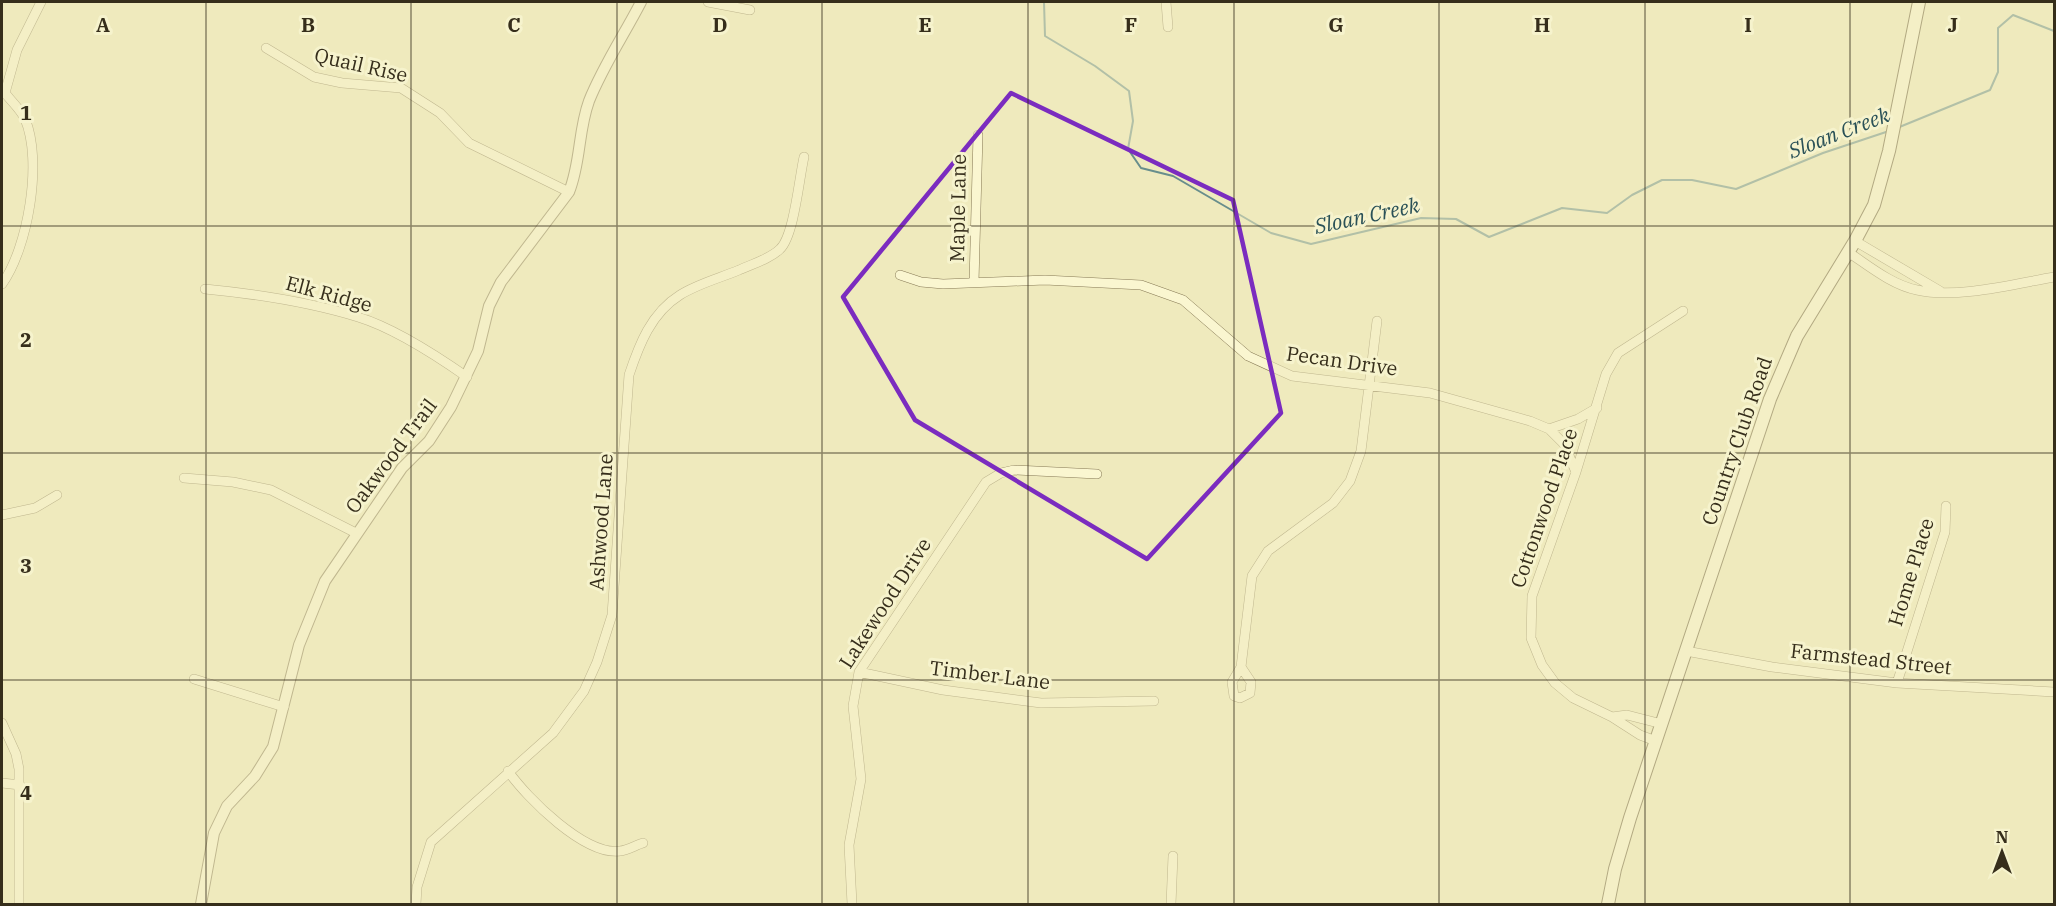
<svg xmlns="http://www.w3.org/2000/svg" width="2056" height="906" font-family="'IBM Plex Serif',serif">
  <style>
    .lines { fill: none; stroke-linecap: round; stroke-linejoin: round }
    .stream { stroke: #688e8c; stroke-width: 2 }
    .minor-casing { stroke: #877a56; stroke-width: 10 }
    .tertiary-casing { stroke: #877a56; stroke-width: 12 }
    .secondary-casing { stroke: #695b39; stroke-width: 14 }
    .minor { stroke: #faf6d0; stroke-width: 9 }
    .tertiary { stroke: #faf6d0; stroke-width: 10 }
    .secondary { stroke: #faf6d0; stroke-width: 12 }
    .marked { fill: none; stroke: #7b2cbf; stroke-width: 4.5; stroke-linejoin: round }
    .grid { fill: none; stroke: #362e1b; stroke-width: 1.5; stroke-opacity: 0.55 }
    .labels { text-anchor: middle; stroke-width: 6; stroke-linejoin: round; paint-order: stroke }
    .street-label { font-size: 20px; fill: #362e1b; stroke: #f6f3cd }
    .water-label { font-size: 21px; font-style: italic; fill: #2a5157; stroke: #f6f3cd }
    .grid-label { font-size: 20px; text-anchor: middle; font-weight: bold; fill: #362e1b; stroke: #f6f3cd; stroke-width: 6; stroke-linejoin: round; paint-order: stroke }
  </style>
  <rect width="100%" height="100%" fill="#efeabd"/>
  <g class="lines">
    <path class="stream" d="M1044 2 1045 36 1095 66 1129 91 1133 121 1128 149 1141 168 1173 176 1271 233 1311 244 1421 218 1456 219 1489 237 1562 208 1607 213 1632 195 1662 180H1692L1736 189 1823 153 1889 131
      M1897 128 1990 90 1998 72V28L2013 15 2054 31"/>
    <defs>
      <path id="minor" d="M708 2 750 10
        M1166 2 1168 27
        M266 48 314 77 342 83 401 88 440 113 469 143 569 192
        M5 93 17 50 41 2
        M1855 241 1940 291
        M1848 252C1869 266 1892 285 1917 290 1957 299 2014 284 2054 277
        M900 275 921 282 943 284 1045 280 1141 285 1183 300 1248 356 1292 376 1430 393 1530 421 1549 429 1564 444 1576 472
        M974 282 978 135
        M2 284C28 248 43 161 25 119 21 110 11 101 5 93
        M205 289C257 294 309 302 358 317 394 328 437 356 467 377
        M1549 429 1578 419 1597 408
        M184 478 233 482 271 490 356 533
        M2 515 35 508 57 495
        M1686 651 1772 667 1897 683 2054 692
        M1241 667 1251 682 1250 693 1240 698 1234 696 1232 682 1241 667 1252 576 1268 551 1333 503 1350 481 1361 451 1377 321
        M859 672 943 690 1041 703 1154 701
        M194 679 284 707
        M1897 683 1945 532 1946 506
        M1612 717 1573 698 1555 683 1542 665 1531 638 1532 596 1576 472 1606 374 1618 353 1683 311
        M2 723 16 754 19 769V904
        M1656 741 1640 735 1612 717 1627 715 1662 724
        M508 771C527 798 585 856 620 851 628 850 636 845 643 843
        M2 783 20 785
        M416 904 417 887 431 842 553 733 584 691 597 662 612 615 629 375C639 345 651 313 680 295 697 284 720 278 739 270 752 264 770 259 780 249 794 236 799 179 804 157
        M852 904 849 845 861 779 853 706 859 672 986 482 1001 473 1014 470 1097 474
        M1171 904 1173 856"/>
      <path id="tertiary" d="M201 904 214 833 227 806 255 776 273 747 299 645 325 581 402 468 429 441 451 407 478 351 489 306 501 282 569 192C581 162 578 131 589 101 603 66 624 35 641 2"/>
      <path id="secondary" d="M1608 904 1615 869 1630 818 1770 399 1797 336 1855 241 1874 205 1889 151 1919 2"/>
    </defs>
    <use href="#minor" class="minor-casing"/>
    <use href="#tertiary" class="tertiary-casing"/>
    <use href="#secondary" class="secondary-casing"/>
    <use href="#minor" class="minor"/>
    <use href="#tertiary" class="tertiary"/>
    <use href="#secondary" class="secondary"/>
  </g>
  <path d="M0 0H2056V906H0ZM1011 93 1233 200 1281 413 1147 559 915 420 843 297Z" fill="#efeabd" fill-opacity=".55" fill-rule="evenodd"/>
  <path class="marked" d="M1011 93 1233 200 1281 413 1147 559 915 420 843 297Z"/>
  <path class="grid" d="M206 2V904M411 2V904M617 2V904M822 2V904M1028 2V904M1234 2V904M1439 2V904M1645 2V904M1850 2V904M2 226H2054M2 453H2054M2 680H2054"/>
  <g class="labels">
    <g class="street-label">
      <text transform="translate(361 65) rotate(13)" y="7">Quail Rise</text>
      <text transform="translate(958 208) rotate(-89)" y="7">Maple Lane</text>
      <text transform="translate(329 294) rotate(15)" y="7">Elk Ridge</text>
      <text transform="translate(1342 361) rotate(8)" y="7">Pecan Drive</text>
      <text transform="translate(1737 441) rotate(-71)" y="7">Country Club Road</text>
      <text transform="translate(391 456) rotate(-53)" y="7">Oakwood Trail</text>
      <text transform="translate(1544 508) rotate(-71)" y="7">Cottonwood Place</text>
      <text transform="translate(601 522) rotate(-86)" y="7">Ashwood Lane</text>
      <text transform="translate(1911 572) rotate(-73)" y="7">Home Place</text>
      <text transform="translate(885 603) rotate(-57)" y="7">Lakewood Drive</text>
      <text transform="translate(1871 659) rotate(6)" y="7">Farmstead Street</text>
      <text transform="translate(990 675) rotate(7)" y="7">Timber Lane</text>
    </g>
    <g class="water-label">
      <text transform="translate(1839 133) rotate(-21)" y="7">Sloan Creek</text>
      <text transform="translate(1367 216) rotate(-12)" y="7">Sloan Creek</text>
    </g>
  </g>
  <g class="grid-label">
    <text x="103" y="32">A</text>
    <text x="308" y="32">B</text>
    <text x="514" y="32">C</text>
    <text x="720" y="32">D</text>
    <text x="925" y="32">E</text>
    <text x="1131" y="32">F</text>
    <text x="1336" y="32">G</text>
    <text x="1542" y="32">H</text>
    <text x="1748" y="32">I</text>
    <text x="1953" y="32">J</text>
    <text x="26" y="120">1</text>
    <text x="26" y="347">2</text>
    <text x="26" y="573">3</text>
    <text x="26" y="800">4</text>
  </g>
  <rect width="2056" height="906" fill="none" stroke="#362e1b" stroke-width="6"/>
  <g transform="translate(2002 852)" stroke="#f6f3cd" stroke-width="4.5" paint-order="stroke">
  <path d="M0-4.5L10 22L0 15L-10 22Z" fill="#362e1b"/>
  <text y="-9" font-size="16" font-weight="bold" text-anchor="middle" fill="#362e1b">N</text>
  </g>
</svg>
